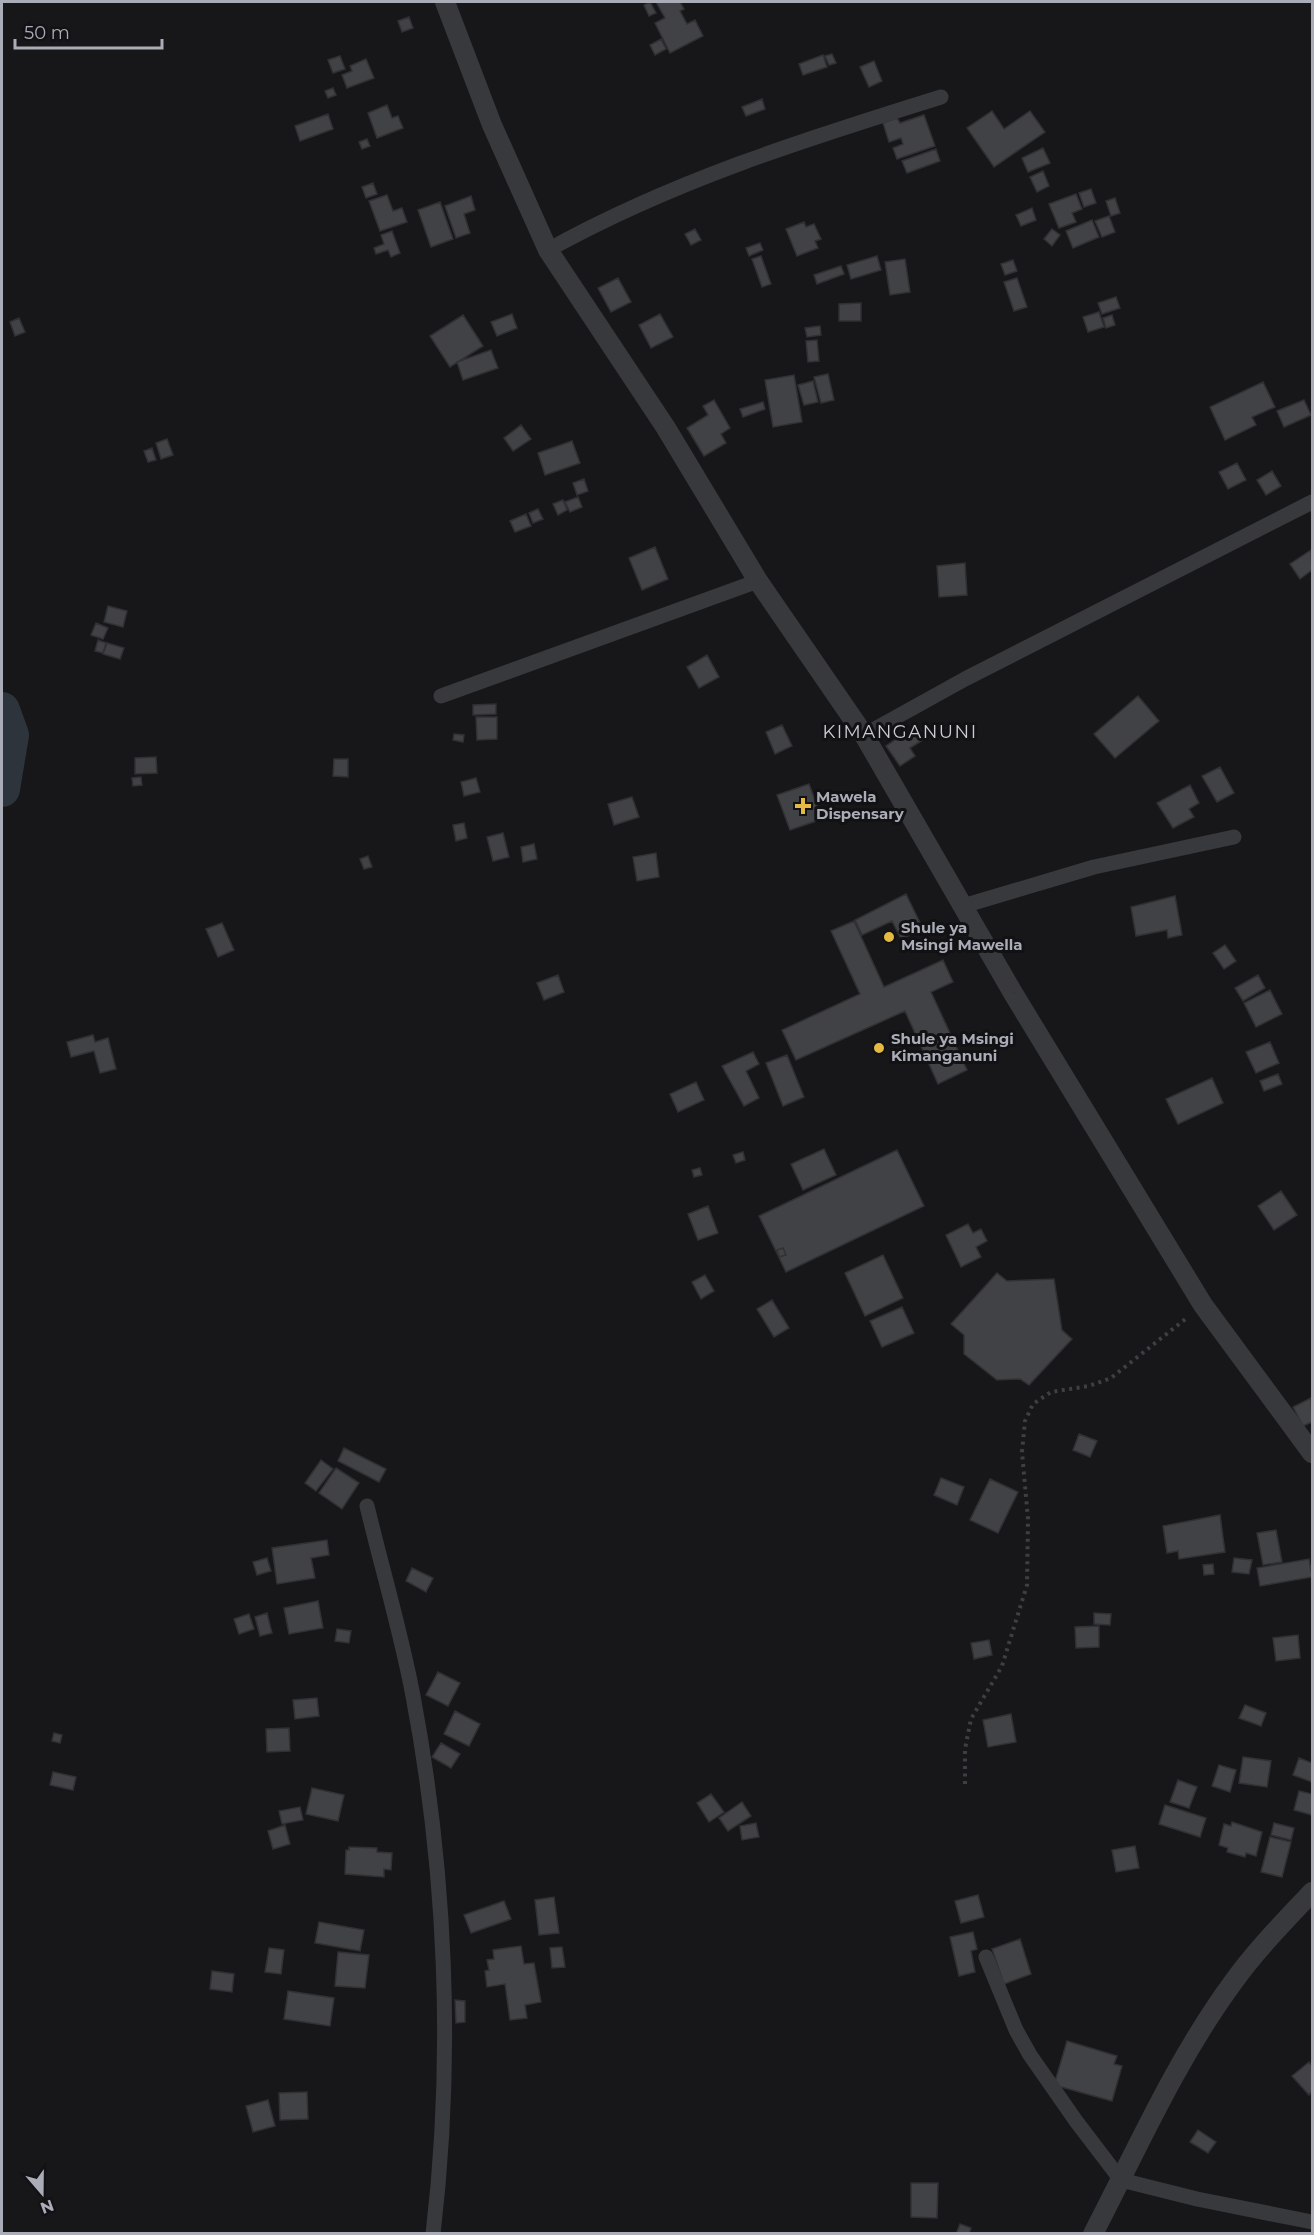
<svg xmlns="http://www.w3.org/2000/svg" width="1314" height="2235" font-family="Montserrat,sans-serif">
  <style>
    .lines { fill: none; stroke-linecap: round; stroke-linejoin: round }
    .river { stroke: #2e343c; stroke-width: 36 }
    .building { fill: #414245; stroke: #313134; stroke-width: 1.5 }
    .path { stroke: #3e3f44; stroke-width: 4; stroke-dasharray: 3 4.5; stroke-linecap: butt }
    .minor { stroke: #38393d; stroke-width: 15 }
    .tertiary { stroke: #38393d; stroke-width: 20 }
    .poi-dot { fill: #e5ba42; stroke: #121214; stroke-width: 2 }
    .labels { text-anchor: middle; stroke-width: 6; stroke-linejoin: round; paint-order: stroke }
    .poi-label { font-size: 15px; font-weight: bold; fill: #aaadb8; stroke: #121214; text-anchor: start }
    .quarter-label { font-size: 18px; letter-spacing: 1.5px; fill: #caccd4; stroke: #121214 }
  </style>
  <rect width="100%" height="100%" fill="#171719"/>
  <g class="lines">
    <path class="river" d="M2 710 11 735 2 789"/>
  </g>
  <path class="building" d="M650 2 656 13 649 16 644 5Z
    M656 2H680L684 9 680 11 687 24 695 20 703 36 670 53 655 23 665 18Z
    M409 17 413 28 402 32 398 21Z
    M661 39 666 49 655 55 650 45Z
    M832 54 836 63 829 65 825 56Z
    M823 55 827 67 803 75 799 64Z
    M340 56 345 69 333 73 328 60Z
    M366 59 374 78 347 88 342 75 352 71 350 66Z
    M874 61 882 81 869 87 860 67Z
    M333 88 336 95 328 98 325 91Z
    M762 99 765 109 746 116 742 107Z
    M387 105 392 118 398 116 403 128 377 138 368 113Z
    M992 111 1004 129 1030 111 1045 132 994 167 967 128Z
    M328 114 333 129 300 141 295 126Z
    M924 115 935 146 897 159 893 148 903 144 901 138 889 142 883 123 897 118 900 123Z
    M367 139 370 146 362 149 359 142Z
    M1043 148 1050 163 1028 172 1022 158Z
    M936 149 940 161 907 173 902 161Z
    M1043 171 1049 186 1037 192 1030 177Z
    M373 183 377 194 366 198 362 187Z
    M1091 189 1096 203 1084 207 1079 193Z
    M1076 194 1082 209 1072 213 1076 222 1059 228 1049 204Z
    M387 195 393 211 402 208 407 222 380 231 369 201Z
    M471 196 475 210 464 214 470 233 456 238 445 206Z
    M1115 198 1120 213 1111 216 1106 201Z
    M440 202 453 239 431 247 418 210Z
    M1032 208 1036 220 1021 226 1016 215Z
    M1109 216 1115 232 1102 237 1095 221Z
    M1092 220 1099 237 1073 248 1066 231Z
    M804 222 806 227 814 224 821 239 815 241 818 248 797 256 786 229Z
    M695 229 701 240 691 245 685 234Z
    M1052 229 1060 235 1052 246 1044 239Z
    M392 231 400 253 391 257 388 250 376 254 374 248 384 244 381 235Z
    M760 243 763 250 749 256 746 248Z
    M761 256 771 284 762 287 752 259Z
    M877 256 881 270 851 279 847 265Z
    M905 259 910 292 890 295 885 262Z
    M1013 260 1017 271 1005 275 1001 264Z
    M841 266 844 274 817 284 814 275Z
    M618 278 631 302 611 312 598 288Z
    M1017 278 1027 307 1014 311 1004 282Z
    M1116 297 1120 308 1102 314 1098 303Z
    M861 303V321H839V304Z
    M1099 312 1104 327 1088 332 1083 317Z
    M512 314 517 328 497 336 491 322Z
    M660 314 673 337 651 348 639 325Z
    M463 315 483 346 450 367 430 336Z
    M1112 315 1115 325 1106 328 1103 318Z
    M19 318 25 332 15 336 10 322Z
    M820 326 821 335 807 337 805 328Z
    M817 340 819 361 808 362 806 341Z
    M491 350 498 368 463 380 457 362Z
    M828 374 834 400 821 403 814 377Z
    M794 375 802 422 773 427 765 380Z
    M813 381 818 402 804 405 798 385Z
    M1263 382 1275 407 1252 417 1256 425 1225 440 1210 407Z
    M714 400 730 428 721 434 726 443 704 456 687 428 708 415 703 406Z
    M1304 400 1311 415 1284 427 1277 411Z
    M763 402 765 409 743 417 740 409Z
    M521 425 531 439 513 451 504 438Z
    M167 439 173 455 161 459 156 443Z
    M572 441 580 463 545 475 538 453Z
    M152 448 156 460 148 462 144 451Z
    M1237 463 1246 480 1228 489 1219 472Z
    M1272 471 1281 486 1266 495 1257 480Z
    M584 479 588 491 577 495 573 483Z
    M578 497 582 507 570 512 565 502Z
    M563 500 567 510 558 515 553 504Z
    M538 509 543 519 533 523 529 513Z
    M526 514 531 526 515 532 510 521Z
    M655 547 668 579 642 590 629 558Z
    M1311 550 1312 570 1300 579 1290 564Z
    M965 563 967 595 939 597 937 566Z
    M108 606 127 611 123 627 104 622Z
    M96 623 108 628 103 639 91 635Z
    M98 640 106 643 103 653 95 651Z
    M107 643 124 648 120 659 103 654Z
    M707 655 719 677 699 688 687 667Z
    M1138 696 1159 721 1115 758 1094 734Z
    M496 704V714L473 715V705Z
    M476 717H497V739L477 740Z
    M782 725 792 746 775 754 766 732Z
    M917 725 926 738 910 748 915 756 900 766 886 746Z
    M454 734 464 735 463 742 453 740Z
    M156 757 157 773 135 774V758Z
    M334 759H348V777L333 776Z
    M1220 767 1234 793 1217 802 1202 776Z
    M141 777 142 785 133 786 132 778Z
    M476 778 480 792 464 796 461 782Z
    M809 784 822 819 790 830 777 795Z
    M1190 785 1199 803 1189 809 1194 817 1173 828 1157 803Z
    M632 797 639 817 614 825 608 804Z
    M464 823 467 838 456 841 453 825Z
    M503 833 509 857 493 861 487 837Z
    M534 844 537 859 523 862 521 847Z
    M656 853 659 877 637 881 633 857Z
    M368 856 372 867 364 869 360 859Z
    M906 894 923 929 901 939 892 921 862 935 855 920Z
    M1175 896 1182 935 1168 938 1167 930 1136 936 1131 907Z
    M854 921 884 987 943 960 953 982 931 992 967 1070 938 1084 905 1011 796 1060 782 1030 860 994 831 931Z
    M222 923 234 950 218 957 206 929Z
    M1225 945 1236 961 1224 969 1213 953Z
    M558 975 564 992 544 1000 537 983Z
    M1258 975 1265 988 1243 1001 1235 988Z
    M1270 990 1282 1014 1256 1027 1244 1003Z
    M93 1035 95 1042 108 1038 116 1069 100 1073 94 1051 71 1057 67 1042Z
    M1270 1042 1279 1063 1256 1073 1246 1052Z
    M753 1052 759 1064 746 1071 759 1098 744 1106 722 1066Z
    M787 1055 804 1097 783 1106 766 1063Z
    M1278 1074 1282 1084 1264 1091 1260 1081Z
    M1212 1078 1223 1103 1178 1124 1166 1099Z
    M696 1082 704 1100 678 1112 670 1094Z
    M824 1149 836 1175 803 1190 791 1164Z
    M897 1150 924 1206 786 1272 759 1216Z
    M743 1152 745 1160 736 1163 733 1155Z
    M700 1168 702 1175 694 1177 692 1170Z
    M1281 1191 1297 1215 1274 1230 1258 1206Z
    M708 1206 718 1233 698 1240 688 1214Z
    M968 1224 973 1233 981 1229 987 1241 976 1247 981 1257 961 1267 946 1235Z
    M783 1248 786 1255 779 1257 777 1250Z
    M883 1255 903 1298 865 1316 845 1273Z
    M997 1273 1007 1281 1054 1279 1062 1330 1072 1339 1029 1385 1020 1379 997 1380 964 1354V1335L951 1324Z
    M705 1275 714 1291 701 1299 692 1282Z
    M772 1300 789 1328 774 1337 757 1309Z
    M902 1307 914 1333 882 1347 870 1321Z
    M1311 1398 1312 1422 1303 1426 1293 1407Z
    M1079 1434 1097 1441 1090 1457 1073 1450Z
    M344 1448 386 1469 379 1482 338 1461Z
    M321 1460 333 1469 316 1491 305 1483Z
    M336 1468 359 1483 342 1509 319 1493Z
    M941 1478 964 1487 957 1505 934 1495Z
    M990 1479 1018 1492 998 1533 970 1520Z
    M1220 1515 1225 1552 1179 1559 1178 1551 1167 1553 1163 1526Z
    M1276 1530 1282 1562 1263 1565 1257 1533Z
    M327 1540 329 1555 311 1558 315 1578 277 1584 272 1548Z
    M267 1558 271 1571 257 1575 253 1562Z
    M1234 1558 1252 1560 1249 1574 1232 1572Z
    M1309 1559 1312 1577 1260 1586 1257 1568Z
    M1213 1564 1214 1574 1204 1575 1203 1565Z
    M412 1568 433 1578 426 1592 406 1581Z
    M318 1601 323 1628 289 1634 284 1608Z
    M267 1613 272 1633 260 1636 255 1617Z
    M1094 1613 1111 1614 1110 1625 1094 1624Z
    M249 1614 254 1629 239 1634 234 1619Z
    M1099 1626V1647L1076 1648 1075 1627Z
    M337 1629 351 1631 349 1643 335 1641Z
    M1298 1635 1300 1658 1276 1661 1273 1638Z
    M989 1640 992 1655 974 1659 971 1643Z
    M438 1672 460 1683 448 1706 426 1695Z
    M317 1698 319 1716 295 1719 293 1700Z
    M1245 1705 1266 1713 1261 1726 1239 1718Z
    M455 1711 480 1724 469 1746 444 1734Z
    M1011 1714 1016 1742 988 1747 983 1720Z
    M289 1728 290 1751 267 1752 266 1729Z
    M54 1733 62 1735 60 1743 52 1741Z
    M441 1743 460 1754 451 1768 432 1757Z
    M1243 1757 1271 1761 1267 1787 1239 1783Z
    M1299 1758 1312 1763V1782L1293 1775Z
    M1219 1765 1236 1770 1230 1792 1212 1786Z
    M53 1772 76 1777 73 1790 50 1785Z
    M1178 1780 1197 1787 1189 1808 1170 1802Z
    M312 1788 344 1795 338 1821 306 1814Z
    M1299 1791 1312 1794V1815L1294 1810Z
    M711 1794 724 1812 709 1822 697 1803Z
    M742 1802 751 1816 728 1831 719 1818Z
    M1165 1805 1206 1818 1200 1837 1159 1824Z
    M300 1807 303 1820 282 1824 279 1811Z
    M1232 1822 1262 1832 1256 1856 1246 1853 1245 1857 1227 1852 1228 1848 1219 1845 1224 1824 1231 1826Z
    M756 1823 759 1837 742 1840 740 1826Z
    M1274 1823 1294 1828 1291 1840 1271 1835Z
    M285 1825 290 1844 273 1849 268 1831Z
    M1270 1837 1291 1842 1282 1877 1261 1872Z
    M1135 1846 1139 1868 1116 1872 1112 1850Z
    M349 1847 377 1848V1852L392 1853 391 1870 384 1869V1877L345 1874 346 1850H349Z
    M978 1895 984 1917 961 1923 955 1901Z
    M554 1897 559 1933 539 1935 535 1900Z
    M504 1901 511 1919 471 1933 464 1915Z
    M319 1922 364 1930 360 1951 315 1943Z
    M973 1932 977 1949 971 1951 975 1972 959 1976 950 1937Z
    M1020 1939 1031 1974 1004 1984 992 1949Z
    M521 1946 524 1964 534 1963 541 2002 525 2005 527 2018 510 2020 505 1984 487 1987 485 1971 489 1970 487 1960 494 1959 493 1950Z
    M562 1947 565 1967 552 1968 550 1948Z
    M269 1948 284 1950 281 1974 265 1972Z
    M338 1952 369 1955 365 1988 335 1986Z
    M212 1971 234 1974 232 1992 210 1989Z
    M288 1991 334 1998 330 2026 284 2019Z
    M455 2000 465 2001V2022L456 2023Z
    M1067 2041 1117 2056 1114 2064 1122 2066 1112 2101 1054 2085Z
    M1309 2062 1312 2066V2091L1309 2095 1292 2076Z
    M307 2092 308 2119 280 2120 279 2093Z
    M268 2100 275 2126 253 2132 246 2106Z
    M1198 2130 1216 2142 1208 2153 1190 2142Z
    M911 2183H938L937 2218 911 2217Z
    M960 2224 971 2228 969 2234H956Z"/>
  <g class="lines">
    <path class="path" d="M965 1784V1749L971 1719 1002 1666 1027 1585 1028 1519 1022 1452 1025 1421 1033 1404 1051 1392 1089 1386 1111 1378 1188 1317"/>
    <path class="minor" d="M548 250C672 181 806 139 941 97
      M441 696 758 581
      M864 735 965 679 1312 502
      M963 906 1094 867 1234 837
      M367 1506C382 1569 401 1632 413 1696 446 1871 454 2056 433 2234
      M986 1957 1016 2030 1030 2055 1076 2121 1121 2180 1197 2199 1312 2222"/>
    <path class="tertiary" d="M445 2 492 125 548 250 666 428 758 581 864 735 1013 993 1203 1305 1312 1453
      M1093 2234C1137 2149 1177 2058 1234 1981 1257 1949 1285 1921 1312 1892"/>
  </g>
  <g class="poi-dot">
    <path d="M800 797h6v6h6v6h-6v6h-6v-6h-6v-6h6z"/>
    <circle cx="889" cy="937" r="6"/>
    <circle cx="879" cy="1048" r="6"/>
  </g>
  <g class="labels">
    <g class="poi-label">
      <text x="816" y="802">Mawela<tspan x="816" dy="17">Dispensary</tspan></text>
      <text x="901" y="933">Shule ya<tspan x="901" dy="17">Msingi Mawella</tspan></text>
      <text x="891" y="1044">Shule ya Msingi<tspan x="891" dy="17">Kimanganuni</tspan></text>
    </g>
    <g class="quarter-label">
      <text x="900" y="738">KIMANGANUNI</text>
    </g>
  </g>
  <rect width="1314" height="2235" fill="none" stroke="#aaadb8" stroke-width="6"/>
  <g transform="translate(42 2193) rotate(160)" stroke="#121214" stroke-width="4.5" paint-order="stroke">
  <path d="M0-4.5L10 22L0 15L-10 22Z" fill="#aaadb8"/>
  <text y="-9" font-size="16" font-weight="bold" text-anchor="middle" fill="#aaadb8">N</text>
  </g>
  <path d="M15 39v9h147v-9" fill="none" stroke="#aaadb8" stroke-width="3"/>
  <text x="24" y="39" font-size="18" fill="#aaadb8" stroke="#121214" stroke-width="4.5" paint-order="stroke">50 m</text>
</svg>
